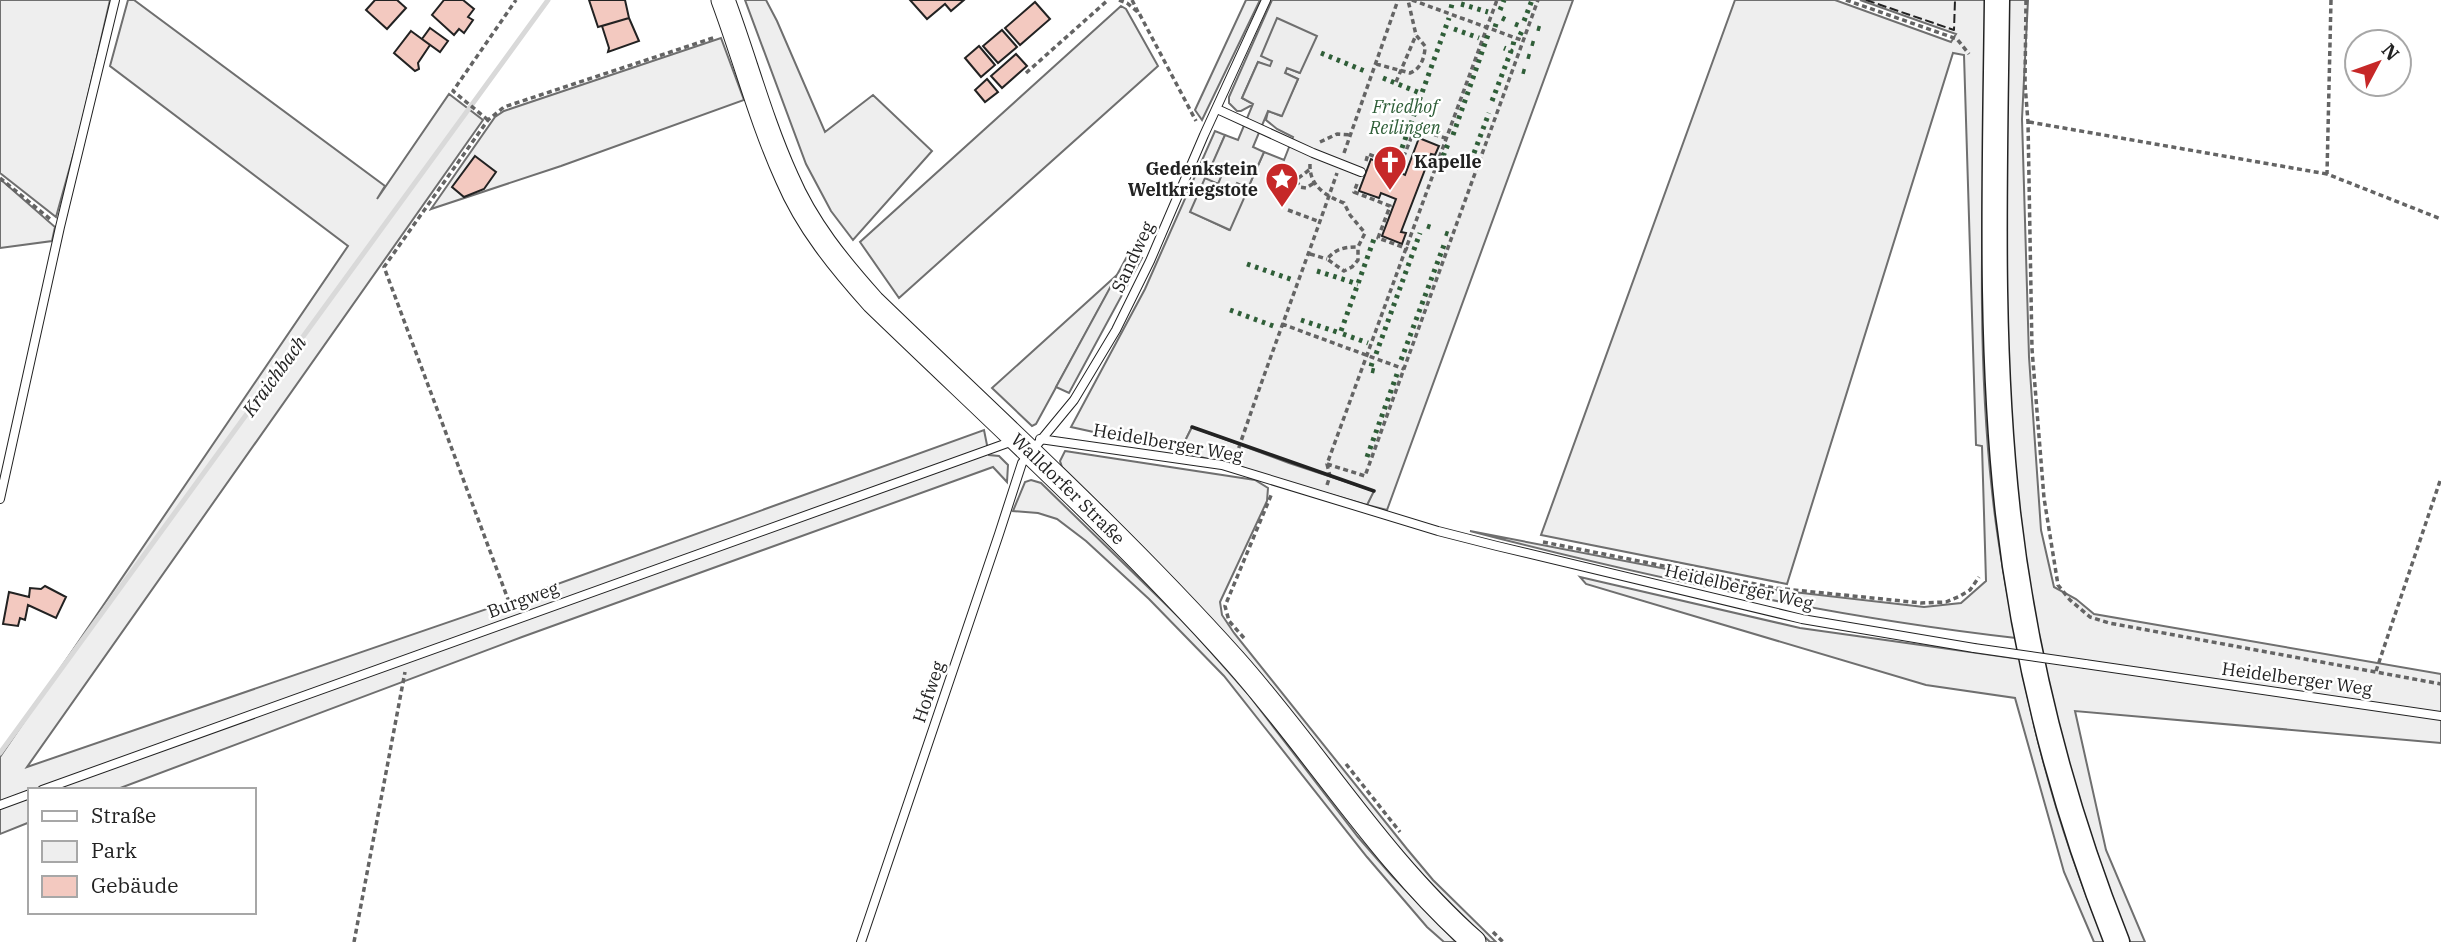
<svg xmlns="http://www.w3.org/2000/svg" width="2441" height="942" font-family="'IBM Plex Serif',serif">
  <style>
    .green { fill: #eee; stroke: #6f6f6f; stroke-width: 2 }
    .parking { fill: #ededed; stroke: #6f6f6f; stroke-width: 2 }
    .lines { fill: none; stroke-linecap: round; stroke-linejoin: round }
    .stream { stroke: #d9d9d9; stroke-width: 5 }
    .building { fill: #f3c9c0; stroke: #222; stroke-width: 2 }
    .lane-casing { stroke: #222; stroke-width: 10 }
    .secondary-casing { stroke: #222; stroke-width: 25 }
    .primary-casing { stroke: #222; stroke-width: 27 }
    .path { stroke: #646464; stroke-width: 3.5; stroke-dasharray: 5 3.5; stroke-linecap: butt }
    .lane { stroke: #fff; stroke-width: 8 }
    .secondary { stroke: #fff; stroke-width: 23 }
    .primary { stroke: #fff; stroke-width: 24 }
    .lane-bridge-casing { stroke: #222; stroke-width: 10; stroke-linecap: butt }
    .lane-bridge { stroke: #fff; stroke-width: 8 }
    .hedge { stroke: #2f5e38; stroke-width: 5; stroke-dasharray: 3.5 5; stroke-linecap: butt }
    .fence { stroke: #222; stroke-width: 2; stroke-dasharray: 9 3.5; stroke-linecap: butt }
    .wall { stroke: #222; stroke-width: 3.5 }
    .labels { text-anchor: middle; stroke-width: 5; stroke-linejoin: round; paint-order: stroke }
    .park-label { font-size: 18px; font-style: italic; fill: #2f5e38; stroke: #fff }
    .poi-label { font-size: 18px; font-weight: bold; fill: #222; stroke: #fff; text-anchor: start }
    .street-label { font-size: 18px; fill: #222; stroke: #fff }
    .water-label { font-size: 19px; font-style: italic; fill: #222; stroke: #fff }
  </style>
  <rect width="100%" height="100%" fill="#fff"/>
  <path class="green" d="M0 0H110L80 131 56 217 0 173Z
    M128 0H134L385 186 377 199 449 94 483 120 27 767 516 599 984 430 989 455 999 456 1008 465 1007 482 993 467 522 637 115 790H30V822L0 834V757L348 246 110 66Z
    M745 0H766L777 21 825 132 873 95 932 151 853 240 831 211 806 164Z
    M1246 0H1260L1202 120 1195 110Z
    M1272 0H1573L1387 510 1367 505 1373 491 1192 427 1180 451 1071 427 1145 289 1215 131 1225 135 1210 171 1222 177 1218 184 1205 179 1191 212 1229 230 1244 195 1233 191 1236 183 1248 188 1264 152 1284 160 1293 137 1277 129 1266 120 1268 111 1281 116 1298 79 1285 73 1287 68 1300 73 1261 55 1273 61 1270 67 1258 62 1242 98 1254 104 1241 111H1237L1229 103V97Z
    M1735 0H1835L1951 42 1956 34 1860 0H1987C1985 163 1974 328 1992 491 1997 540 2006 589 2016 638 1831 617 1650 578 1470 531L1775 590 1924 607 1961 603 1986 581 1982 446 1976 445 1964 55 1953 53 1787 584 1541 535Z
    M2007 0H2028L2022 119 2029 357 2041 530 2054 587 2076 599 2094 614 2441 674V743L2075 711 2106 850 2145 942H2130C2115 908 2104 873 2092 838 2045 698 2016 550 2009 402 2003 268 2007 134 2007 0Z
    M1121 6 1126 9 1158 66 899 298 860 242Z
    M721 38 744 100 561 166 431 209 495 117 504 111Z
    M0 179 55 227 52 241 0 248Z
    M1118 274 1036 424 1032 426 992 388Z
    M1065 451 1255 480 1268 488 1267 501 1220 602 1222 615 1234 633 1407 849 1433 880 1496 942H1490C1450 904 1411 865 1376 822 1344 782 1314 740 1281 700 1213 617 1139 542 1062 467L1060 461Z
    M1031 480 1041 483 1189 627 1248 694 1358 837 1392 876 1456 942H1444L1427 927 1367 857 1224 676 1149 599 1086 541 1057 519 1038 513 1013 511 1025 482Z
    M1580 577 1800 628 2020 659C2038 754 2067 853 2105 942H2094L2064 872 2015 698 1926 685 1586 584Z"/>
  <path class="parking" d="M1277 18 1317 36 1300 73 1287 68 1285 73 1298 79 1282 116 1268 111 1253 147 1264 152 1248 188 1237 183 1233 190 1245 196 1230 230 1190 212 1205 178 1218 184 1221 177 1209 171 1225 135 1238 140 1253 104 1242 98 1258 62 1270 66 1272 61 1261 56Z
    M1130 251 1142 258 1069 393 1056 387Z
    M1192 427 1289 463 1374 491 1367 505 1180 451Z"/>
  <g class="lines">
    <path class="stream" d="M0 753 548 0"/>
  </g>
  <path class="building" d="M375 0H397L406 8 387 29 366 10Z
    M444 0H463L474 9 468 17 473 20 464 33 459 29 454 35 432 15Z
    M589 0H625L629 18 598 27Z
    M910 0H964L951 11 945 4 927 19Z
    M1035 2 1050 19 1020 45 1005 28Z
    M629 18 639 41 608 52 609 48 602 26Z
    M430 28 448 41 440 52 422 39Z
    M1002 30 1017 47 998 63 983 46Z
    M411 31 430 45 418 63 419 69 415 71 394 53Z
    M979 46 995 65 981 77 965 58Z
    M1016 54 1027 66 1002 88 991 76Z
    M987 79 998 92 985 102 975 90Z
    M1419 138 1439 146 1435 155 1431 154 1401 232 1406 233 1402 244 1382 236 1396 199 1381 193 1379 198 1359 191 1371 159 1405 175Z
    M475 156 496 172 484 189 464 197 452 187Z
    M45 586 66 597 56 618 28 605 25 620 20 618 18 626 3 624 9 592 29 597 30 588 41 589Z"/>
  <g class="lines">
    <defs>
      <path id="lane" d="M1217 109 1313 153 1361 172
        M1040 439 1222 465 1438 531 1497 546 1802 619 1974 648
        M0 499 60 227 115 0
        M2085 664 2441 716
        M42 790 1013 441
        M0 805 30 794
        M861 942 999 534 1022 463 1074 400 1116 330 1150 261 1204 135 1266 0"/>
      <g id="secondary">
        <path id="s1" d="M723 0C745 59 761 121 787 178 807 225 839 264 873 302 994 419 1121 534 1234 660 1316 752 1381 860 1474 942"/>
      </g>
      <path id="primary" d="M1997 0C1995 171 1989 343 2008 513 2025 660 2062 804 2117 942"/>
    </defs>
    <use href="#lane" class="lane-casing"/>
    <use href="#secondary" class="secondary-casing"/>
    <use href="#primary" class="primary-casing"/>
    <path class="path" d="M1119 0 1127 3 1139 13 1196 121
      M1132 0 1138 12
      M1412 0 1524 41
      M1846 0 1957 39 1969 54
      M2026 0 2025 84 2028 122 2032 349 2044 498 2058 585 2070 600 2090 617 2109 623 2441 684
      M2331 0 2327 174 2441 219
      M1376 64 1410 73C1421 69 1425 57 1425 46L1416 35 1408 0
      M1026 73 1108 0
      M1396 82 1416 35
      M488 120 453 91 516 0
      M2029 122 2327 174
      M1320 142 1337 134 1351 135
      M1344 153 1398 0
      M1366 161 1368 154 1400 166 1415 128 1445 138
      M1310 164C1309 186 1326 196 1344 203L1350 215 1365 233 1358 247C1343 247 1336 249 1327 259L1344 271 1352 267 1358 260V247
      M1309 170 1296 180 1300 187 1306 188 1314 183
      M0 178 50 219
      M1357 184 1354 192 1390 206 1378 238 1408 249
      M1288 210 1320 222
      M1310 254 1327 259
      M1282 324 1404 369
      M1236 456C1268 361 1304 268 1337 173
      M1327 464 1365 476 1538 0
      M1327 485 1330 476 1327 464 1497 0
      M1543 542 1775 588 1921 603 1946 602 1960 596 1970 590 1979 577
      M512 610 384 267 488 120 504 107 716 37
      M1244 638 1229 621 1225 606 1272 493
      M2376 671 2441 478
      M1346 764 1400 832
      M1493 932 1503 942
      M354 942 405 672"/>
    <use href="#lane" class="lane"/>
    <use href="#secondary" class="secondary"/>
    <use href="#primary" class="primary"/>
    <defs>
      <path id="lane-bridge" d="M1974 648 2085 664"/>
    </defs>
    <use href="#lane-bridge" class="lane-bridge-casing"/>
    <use href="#lane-bridge" class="lane-bridge"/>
    <path class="hedge" d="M1461 4 1488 12
      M1451 8 1453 0
      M1500 10 1504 0
      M1502 18 1508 21
      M1524 21 1532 0
      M1515 24 1520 26
      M1495 27 1497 21
      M1537 28 1544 30
      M1454 29 1479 38
      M1520 35 1522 31
      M1531 43 1538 45
      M1513 45 1514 41
      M1321 53 1367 72
      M1527 56 1534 58
      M1522 71 1529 73
      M1383 78 1420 93
      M1492 101 1511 51 1504 48
      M1453 135 1489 32
      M1402 148 1449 18
      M1463 158 1471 161 1489 113
      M1440 164 1448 144
      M1427 226 1433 228
      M1445 233 1451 235
      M1247 264 1293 280
      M1317 271 1358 284
      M1230 310 1276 327
      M1301 320 1337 332
      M1341 331 1374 239
      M1343 334 1368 343
      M1376 354 1420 233
      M1401 360 1444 245
      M1372 363 1370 370 1379 372
      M1367 457 1397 374"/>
    <path class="fence" d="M1866 0 1954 30 1955 0"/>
    <path class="wall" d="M1192 427 1374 491"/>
  </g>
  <defs>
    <symbol id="church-pin" viewBox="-11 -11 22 30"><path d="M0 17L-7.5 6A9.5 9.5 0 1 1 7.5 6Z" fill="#c62828" stroke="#fff"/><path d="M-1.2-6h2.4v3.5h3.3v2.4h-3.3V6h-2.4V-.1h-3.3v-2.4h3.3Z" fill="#fff"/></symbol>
    <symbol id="sight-pin" viewBox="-11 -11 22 30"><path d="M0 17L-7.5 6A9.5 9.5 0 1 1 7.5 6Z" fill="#c62828" stroke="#fff"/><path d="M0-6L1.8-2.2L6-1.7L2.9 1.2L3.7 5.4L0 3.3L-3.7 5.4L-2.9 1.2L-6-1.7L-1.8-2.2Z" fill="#fff"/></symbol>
  </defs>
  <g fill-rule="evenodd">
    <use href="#church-pin" x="1371" y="143" width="38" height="52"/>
    <use href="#sight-pin" x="1263" y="160" width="38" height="52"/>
  </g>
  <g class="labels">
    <g class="park-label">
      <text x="1405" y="113">Friedhof<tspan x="1405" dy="21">Reilingen</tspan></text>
    </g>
    <g class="poi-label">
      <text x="1414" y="168">Kapelle</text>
      <text x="1258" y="175" text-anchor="end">Gedenkstein<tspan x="1258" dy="21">Weltkriegstote</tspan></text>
    </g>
    <g class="street-label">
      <text transform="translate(1133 257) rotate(-65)" y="6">Sandweg</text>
      <text transform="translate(1168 443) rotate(10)" y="6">Heidelberger Weg</text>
      <text dy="6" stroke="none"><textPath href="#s1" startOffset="611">Walldorfer Straße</textPath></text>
      <text transform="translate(1739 587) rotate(13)" y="6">Heidelberger Weg</text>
      <text transform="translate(523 600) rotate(-20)" y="6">Burgweg</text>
      <text transform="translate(2297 679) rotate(8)" y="6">Heidelberger Weg</text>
      <text transform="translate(929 692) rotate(-71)" y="6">Hofweg</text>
    </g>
    <g class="water-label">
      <text transform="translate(274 376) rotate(-54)" y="7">Kraichbach</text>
    </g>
  </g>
  <rect x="28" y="788" width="228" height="126" fill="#ffffff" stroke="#a7a7a7" stroke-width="2"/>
  <rect x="42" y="811" width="35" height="10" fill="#ffffff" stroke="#a7a7a7" stroke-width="2"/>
  <text x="91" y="823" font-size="21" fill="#222222">Straße</text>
  <rect x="42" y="841" width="35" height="21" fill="#eeeeee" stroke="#a7a7a7" stroke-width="2"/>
  <text x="91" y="858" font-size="21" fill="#222222">Park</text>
  <rect x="42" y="876" width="35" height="21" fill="#f3c9c0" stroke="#a7a7a7" stroke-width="2"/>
  <text x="91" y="893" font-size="21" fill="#222222">Gebäude</text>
  <g transform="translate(2378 63) rotate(49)"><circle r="33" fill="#ffffff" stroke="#a7a7a7" stroke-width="2"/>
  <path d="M0-5L12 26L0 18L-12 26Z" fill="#c62828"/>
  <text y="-10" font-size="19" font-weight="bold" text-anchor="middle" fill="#222222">N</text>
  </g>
</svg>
